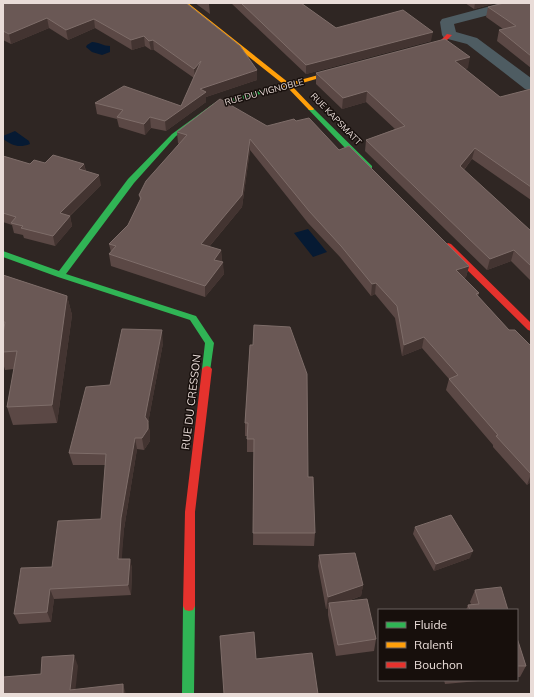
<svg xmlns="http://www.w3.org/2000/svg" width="534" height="697" font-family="Mulish,sans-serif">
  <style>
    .water { fill: #061a33 }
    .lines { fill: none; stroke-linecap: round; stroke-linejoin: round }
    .street { fill: #4e5c62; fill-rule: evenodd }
    .fast { fill: #30b455; fill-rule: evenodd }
    .slow { fill: #ff9f0a; fill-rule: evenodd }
    .jam { fill: #e5322d; fill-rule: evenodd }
    .wall { fill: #5b4845 }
    .shaded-wall { fill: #433431 }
    .building { fill: #6a5855; stroke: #7e6d69 }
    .labels { text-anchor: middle; stroke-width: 3; stroke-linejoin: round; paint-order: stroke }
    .far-street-label { font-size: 9px; fill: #e9dcd8; stroke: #170f0c }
    .street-label { font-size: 11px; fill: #e9dcd8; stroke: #170f0c }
  </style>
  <rect width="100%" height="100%" fill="#2f2623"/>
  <path class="water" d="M92 42C99 42 103 46 110 46V52L102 55 92 52 86 47 87 45Z
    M15 131 29 141 30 144C19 148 13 146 3 139V136Z
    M308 229 327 252 313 257 294 233Z"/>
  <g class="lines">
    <path class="street" d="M502 3H525L523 6 454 24 456 32 477 38 531 78V91L525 89 467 44 444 38 442 35 440 22 442 19Z"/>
    <path class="fast" d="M273 87 276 89 275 90 217 106 176 136 134 183 66 274 196 316 214 343 210 371H204L202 369 205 343 190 320 58 277 3 257V251L59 271 128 179 172 134 213 104Z
      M311 107 313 108 372 166V170H366L309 110 308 109Z
      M189 601 193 602 195 606 194 694H182L183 606 185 602Z"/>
    <path class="slow" d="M181 3H188L289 83 344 68 347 70 292 86 314 109 313 110H309L287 87 271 90V88L283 84Z"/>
    <path class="jam" d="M447 34 452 35 441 46 418 52 415 50 437 44Z
      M448 243 451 244 531 323V331L528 330 445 248 444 246Z
      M207 366 210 367 212 369 195 512V606L193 610 189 611 185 610 183 606 185 512 202 369 204 367Z"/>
  </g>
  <path class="wall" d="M3 3H186L257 70V80L206 97V102L166 131 151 128 145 135 119 127 117 119 97 114 95 103 181 106 194 78 154 50H151L145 46 132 50 95 28 68 40 49 28 11 44 3 40Z
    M195 3H208L209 4 210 14Z
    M231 3H301L336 28 431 41 306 74Z
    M465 3H496L474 9Z
    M531 3V68L497 41 499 30 503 29 486 17 488 7Z
    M468 68 465 69 500 97 531 89V200L472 159 464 170 531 231V281L511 261 487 270 365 151 366 140 395 129 366 102 342 109 316 84V73Z
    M296 121 339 150 469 266 466 277 464 278 479 293 478 296 509 330 531 346V482L527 485 493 447V445L446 390 449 379 422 348 402 356 395 318 375 294 371 296 340 257 308 223 250 150 242 207 209 247 221 250 222 262 224 274 205 297 111 266 109 254 111 252 109 244 128 225 140 200 139 195 179 144 178 143 177 132 267 126Z
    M3 156 30 164 45 163 84 164 86 171 101 185 70 216 72 226 55 246 24 238 23 235 14 233 12 225 3 222Z
    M3 275 67 296 72 315 57 423 13 425 7 407 14 369 5 370 3 363Z
    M163 343 148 423 150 433V441L144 450 137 449 124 529 121 559H130L132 569 131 595 54 599 51 622 19 624 14 614 52 567 101 519 105 465H73L69 453Z
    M250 345 308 477 315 533 314 546 253 545 254 452H247V436H245V423Z
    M415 527 470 558 434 571 413 534Z
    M319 555 363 585 361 596 348 601 376 639 374 651 336 656 328 615V608L326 609 318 566Z
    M475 590 508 610H466L468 605 471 604 470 602Z
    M517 638 526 666 520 677H517Z
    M444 680H489L445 684Z"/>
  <path class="shaded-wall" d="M475 3H496L474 9Z
    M47 18 49 28 11 44 9 34Z
    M94 19 95 28 68 40 66 30Z
    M433 32 431 41 306 74V65Z
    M144 36 145 46 132 50 131 40Z
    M153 40 154 50H151L149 41Z
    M470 57 468 68 454 72 455 61Z
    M201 61 195 79 194 69Z
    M257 70V80L206 97V102L166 131 165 121 200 89Z
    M367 91 366 102 342 109 343 98Z
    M150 117 151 128 145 135 144 124Z
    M250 139V150L242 207 202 255 201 244Z
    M475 148 472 159 458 177 460 166Z
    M84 164 86 174 79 169Z
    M99 175 101 185 62 223 60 213Z
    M70 216 72 226 55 246 53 236Z
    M221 250 222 262 215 271 214 260Z
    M514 250 511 261 487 270 490 259Z
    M223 262 224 274 205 297V286Z
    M469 266 466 277 454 282 456 270Z
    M376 283 375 294 371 296 372 284Z
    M67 296 72 315 57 423 52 405Z
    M162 330 163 343 148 423 150 433V441L144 450 142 438 145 417Z
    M424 337 422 348 402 356 404 345Z
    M135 438 137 449 124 529 121 570 118 559 121 518Z
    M531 474V482L527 485Z
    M473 551 470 558 434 571 436 564Z
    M130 559 132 569 131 595 128 585Z
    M363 585 361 596 330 607 329 603 328 608 326 609 328 597Z
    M50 589 54 599 51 622 47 612Z
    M74 655 78 666 75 694 70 690Z
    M123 684 126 694H123Z"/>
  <path class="building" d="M3 3H186L240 46 257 70 200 89 206 92 165 121 150 117 144 124 117 117 123 110 95 103 124 86 181 106 201 61 194 69 153 40 149 41 144 36 131 40 94 19 66 30 47 18 9 34 3 31Z
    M241 3H301L336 28 403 10 433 32 306 65Z
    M504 3H531V56L499 30 516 26 488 7Z
    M445 39 470 57 455 61 500 97 531 89V187L475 148 460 166 531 231V266L514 250 490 259 366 140 405 126 367 91 343 98 316 73Z
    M220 99 267 126 294 119 296 121 309 118 339 150 349 146 469 266 456 270 479 293 476 294 509 330H515L531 346V474L496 436 498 435 449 379 458 375 424 337 404 345 397 306 376 283 372 284 341 246 309 211 250 139 242 195 201 244 221 250 214 260 223 262 205 286 109 254 116 246 109 244 128 225 141 198 139 195 146 181 187 135 177 132Z
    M53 155 84 164 79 169 99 175 60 213 70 216 53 236 21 228 23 226 11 223 16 217 3 213V156L30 164 34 160 45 163Z
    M3 275 67 296 52 405 7 407 17 351 3 352V334L5 322H3Z
    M254 325 290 327 307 374 308 477H313L315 533H253L254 439H247L248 423H245L250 345H253Z
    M122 329 162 330 145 417 148 421V429L142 438H135L121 518 118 559H130L128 585 50 589 47 612 14 614 21 568 52 567 58 521 101 519 106 454 69 453 86 387 110 385Z
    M451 515 473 551 436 564 415 527Z
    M355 553 363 585 328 597 319 555Z
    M501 587 508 610H470L468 605 479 604 475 590Z
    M367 599 376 639 338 645 329 603Z
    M254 632 256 659 312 653 318 694H224L220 636Z
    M517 638 526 666H517Z
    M74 655 70 690 123 684V694H3V677L41 674 42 657Z"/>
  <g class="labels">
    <g class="far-street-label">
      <text transform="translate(264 92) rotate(-15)" y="3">RUE DU VIGNOBLE</text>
      <text transform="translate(336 119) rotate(46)" y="3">RUE KAPSMATT</text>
    </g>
    <g class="street-label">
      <text transform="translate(191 402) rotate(-83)" y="4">RUE DU CRESSON</text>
    </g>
  </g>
  <rect width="534" height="697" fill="none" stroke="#e9dcd8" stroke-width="8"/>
  <rect x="378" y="609" width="140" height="72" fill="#170f0c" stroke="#6b615e"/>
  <rect x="386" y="622" width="20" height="6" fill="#30b455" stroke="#6b615e"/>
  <text x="414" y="629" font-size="12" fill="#e9dcd8">Fluide</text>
  <rect x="386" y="642" width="20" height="6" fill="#ff9f0a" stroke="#6b615e"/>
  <text x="414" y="649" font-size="12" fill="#e9dcd8">Ralenti</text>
  <rect x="386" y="662" width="20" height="6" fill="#e5322d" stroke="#6b615e"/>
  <text x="414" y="669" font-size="12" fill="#e9dcd8">Bouchon</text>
</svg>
